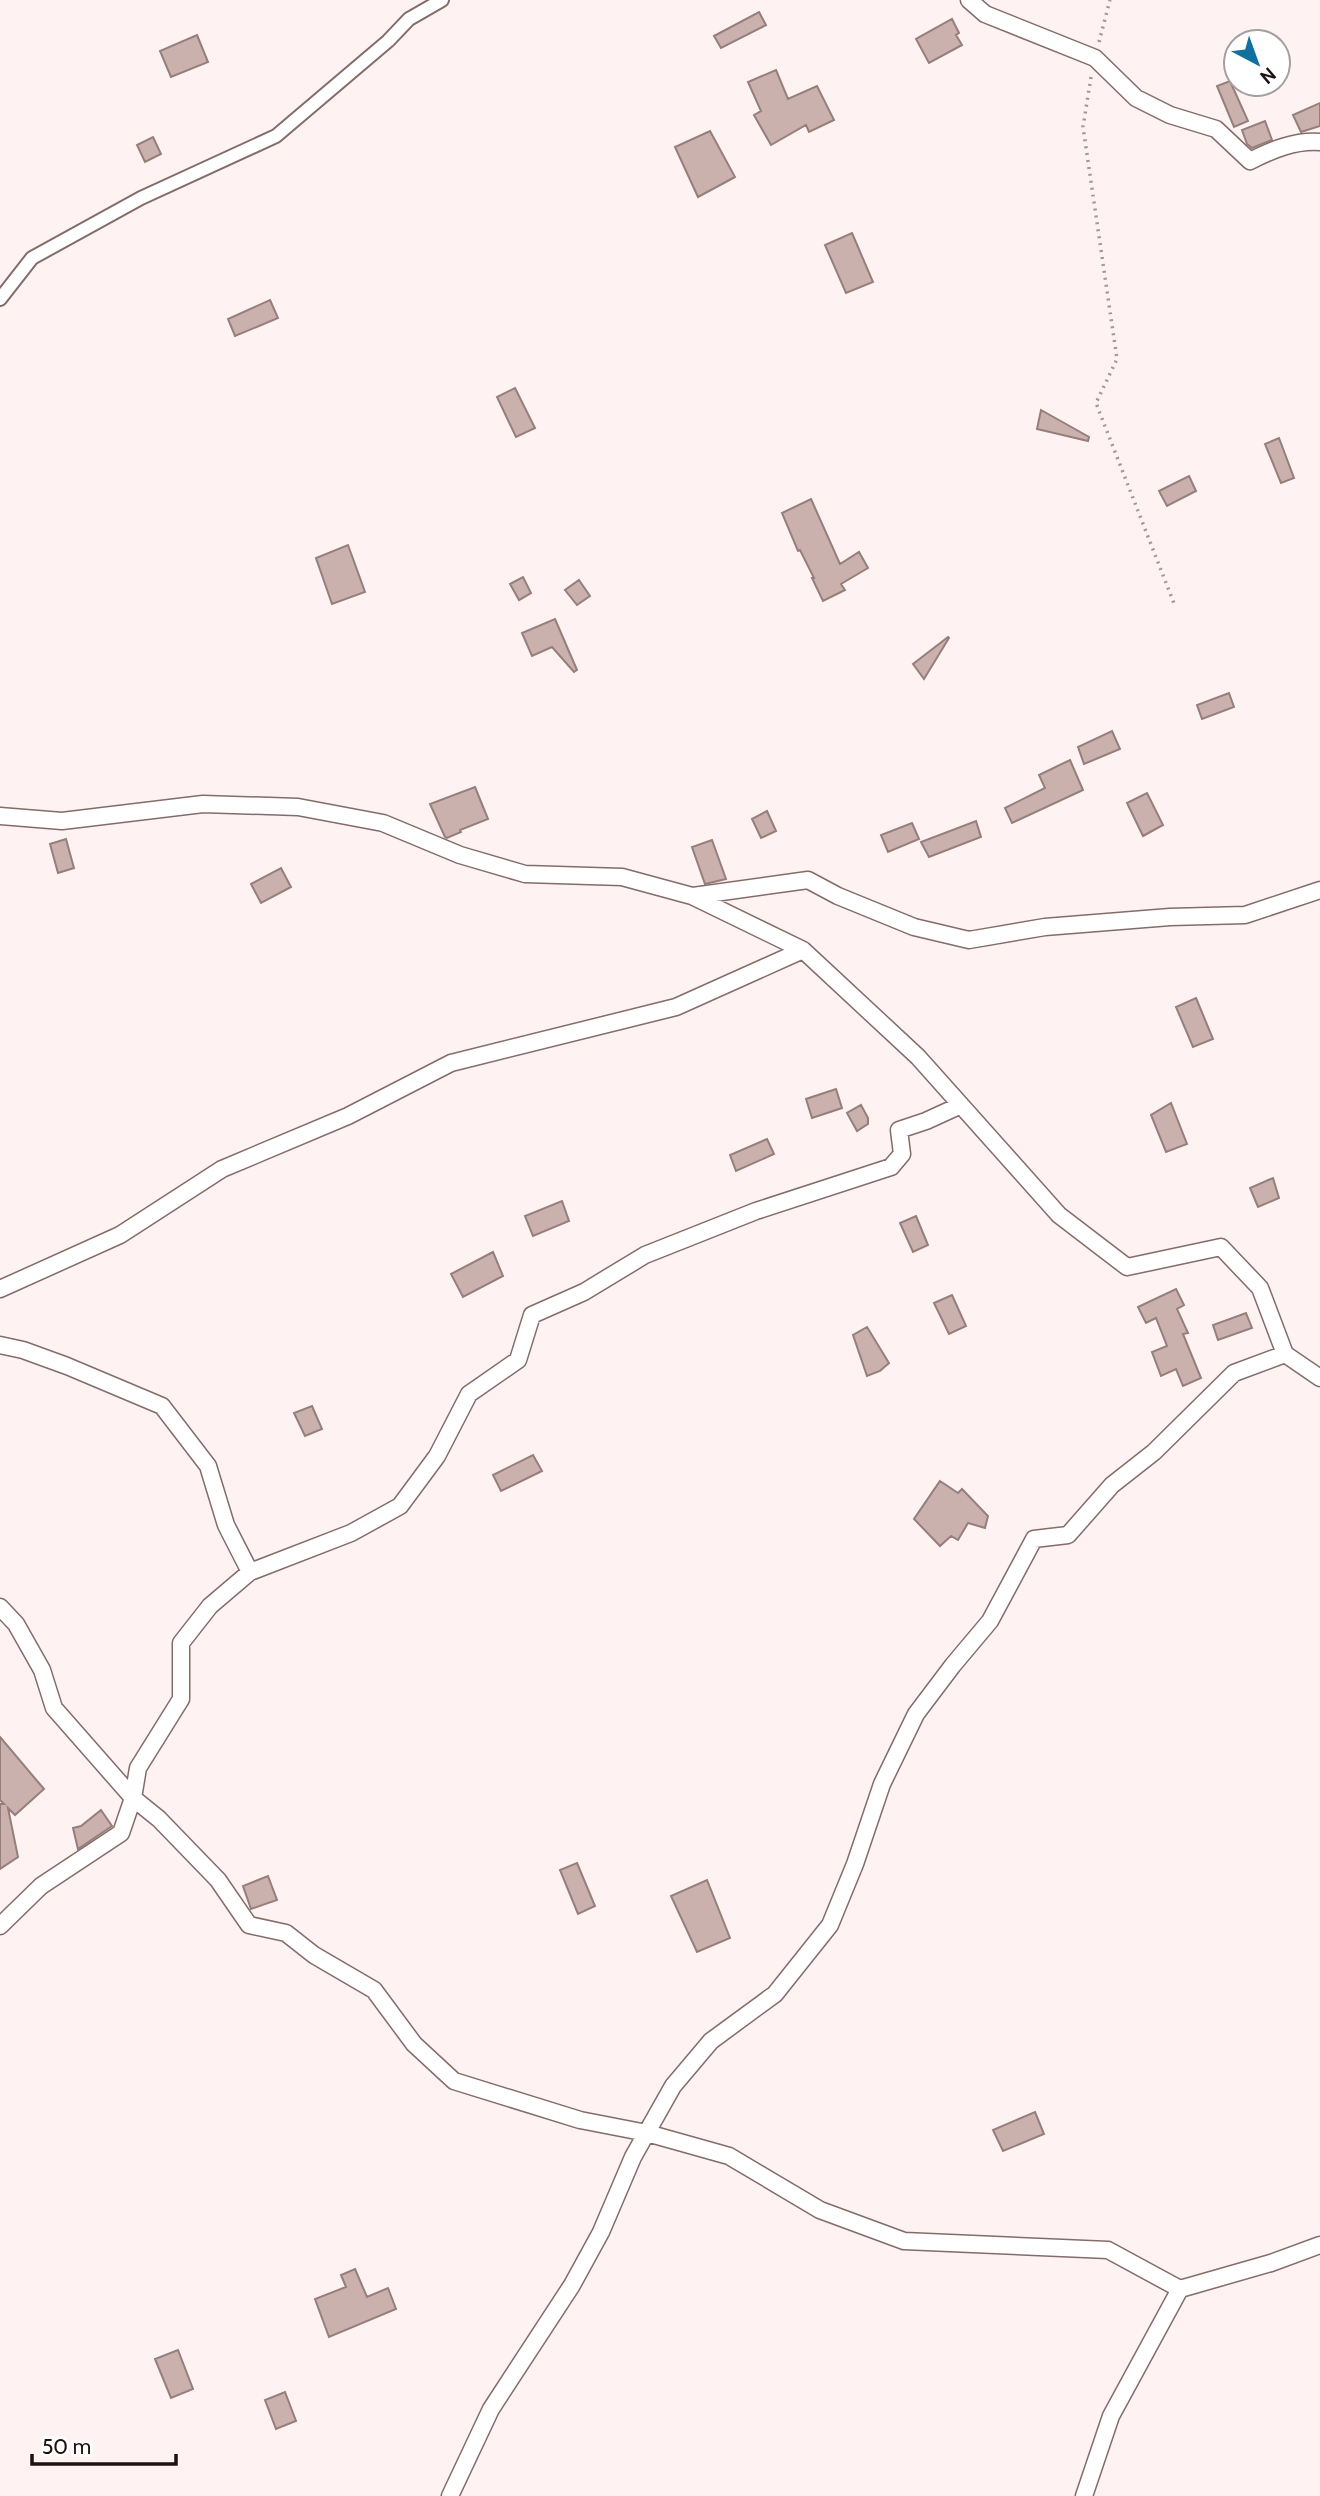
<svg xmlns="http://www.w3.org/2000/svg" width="1320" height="2496" font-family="Cabin,sans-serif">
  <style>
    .building { fill: #cab1ae; stroke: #967e7b; stroke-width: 2 }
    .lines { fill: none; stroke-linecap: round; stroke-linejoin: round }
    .pedestrian-casing { stroke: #836c69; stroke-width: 16 }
    .minor-casing { stroke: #836c69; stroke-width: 19 }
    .path { stroke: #a29897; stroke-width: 3.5; stroke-dasharray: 2 5; stroke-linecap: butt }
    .pedestrian { stroke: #fff; stroke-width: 12 }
    .minor { stroke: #fff; stroke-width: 16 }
  </style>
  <rect width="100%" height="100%" fill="#fef3f2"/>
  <path class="building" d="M759 12 766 25 721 48 714 36Z
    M952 19 959 33 956 35 962 45 929 63 916 39Z
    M197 35 208 62 171 77 160 51Z
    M776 70 788 99 817 86 834 120 809 132 806 125 771 145 754 115 761 111 748 82Z
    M1230 81 1248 121 1234 127 1217 86Z
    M1320 103V126L1301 132 1293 115Z
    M1265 121 1272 140 1252 148 1247 144 1242 130Z
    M710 131 735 177 698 197 675 147Z
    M153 137 161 154 145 162 137 145Z
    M852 233 873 282 846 293 825 245Z
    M270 300 278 318 235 336 228 319Z
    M515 388 535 428 516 437 497 397Z
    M1041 410 1089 437 1088 441 1037 429Z
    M1279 438 1294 478 1281 483 1265 444Z
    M1189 476 1196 491 1167 506 1159 491Z
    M811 499 840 564 859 552 868 568 841 584 845 590 823 601 812 578H814L800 550 798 551 782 513Z
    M348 545 365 592 332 604 316 558Z
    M523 577 531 593 519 600 510 584Z
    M579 580 590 596 577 605 565 590Z
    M555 619 577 670 574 672 552 647 532 656 522 633Z
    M948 637 949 638 924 679 913 664Z
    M1229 693 1234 707 1202 719 1197 705Z
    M1112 731 1120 749 1084 764 1078 747Z
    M1070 760 1083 790 1012 823 1005 808 1045 788 1039 775Z
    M475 787 488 819 460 830 461 832 447 838 445 837 430 804Z
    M1147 793 1163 825 1143 836 1127 803Z
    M767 811 776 831 761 838 752 819Z
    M976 821 981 837 929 857 921 842Z
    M912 823 919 839 888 852 881 835Z
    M66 839 74 868 58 873 50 844Z
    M712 840 726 879 705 884 692 847Z
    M281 868 291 887 261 903 251 884Z
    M1196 998 1213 1039 1193 1047 1176 1007Z
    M836 1089 842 1108 812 1118 806 1099Z
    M1171 1103 1187 1144 1166 1152 1151 1115Z
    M861 1105 868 1118V1124L857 1131 847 1113Z
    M767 1139 774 1154 736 1171 730 1155Z
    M1273 1178 1279 1198 1258 1207 1250 1188Z
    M562 1201 569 1221 533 1236 525 1216Z
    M916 1216 928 1245 913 1252 900 1223Z
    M493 1252 503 1276 463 1297 451 1274Z
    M1176 1289 1184 1305 1177 1309 1188 1333 1183 1334 1201 1378 1183 1386 1176 1369 1161 1376 1152 1352 1167 1346 1156 1318 1146 1323 1138 1307Z
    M952 1295 966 1326 949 1334 934 1303Z
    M1246 1313 1252 1328 1218 1340 1213 1325Z
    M867 1327 889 1363 880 1371 867 1376 853 1335Z
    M312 1406 322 1429 305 1436 294 1413Z
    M533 1455 542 1471 501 1491 493 1475Z
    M940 1481 958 1493 962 1489 988 1516 985 1528 968 1523 958 1540 951 1536 940 1546 914 1519Z
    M0 1737 44 1789 15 1815 8 1808 18 1857 0 1869V1804H4L0 1800Z
    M101 1810 112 1826 78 1849 73 1828 81 1826Z
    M577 1863 595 1906 578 1914 560 1870Z
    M268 1876 277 1900 251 1909 243 1886Z
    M707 1880 730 1938 697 1952 671 1896Z
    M1035 2112 1044 2134 1003 2151 993 2130Z
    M355 2269 367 2297 388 2288 396 2309 329 2337 315 2299 346 2287 341 2275Z
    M178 2350 193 2389 171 2398 155 2359Z
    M285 2392 296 2421 276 2429 265 2400Z"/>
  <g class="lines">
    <defs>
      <path id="pedestrian" d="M0 299 32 258 141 198 276 136 388 41 409 19 442 0"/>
      <path id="minor" d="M969 0 985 14 1095 58 1136 98 1170 115 1216 129 1250 161C1272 150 1295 140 1320 142
        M0 816 62 821 203 804 298 807 383 823 460 855 525 874 622 877 692 896 803 950 918 1057 1059 1215 1127 1267 1221 1247 1260 1288 1285 1354 1320 1378
        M693 896 808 880 838 896 914 927 969 940 1045 927 1170 917 1245 915 1320 890
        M0 1289 120 1235 222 1169 348 1116 451 1063 676 1007 803 950
        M0 1345 23 1350 67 1366 162 1406 208 1466 226 1525 250 1572
        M0 1607 16 1624 42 1670 54 1708 133 1798 159 1819 218 1880 249 1925 286 1933 314 1955 374 1990 414 2044 454 2081 580 2120 647 2133 729 2156 820 2210 904 2241 1108 2250 1180 2289
        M0 1926 41 1886 121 1833 133 1798 138 1768 181 1699V1643L210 1606 250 1572 351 1533 400 1506 437 1456 469 1394 518 1360 532 1315 584 1292 645 1255 756 1211 891 1167 902 1154 899 1130 926 1121 961 1105
        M450 2496 491 2409 572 2285 601 2232 633 2157 673 2086 711 2041 775 1994 830 1925 855 1864 882 1784 916 1714 953 1665 990 1621 1034 1539 1068 1535 1112 1485 1154 1452 1234 1373 1285 1354
        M1084 2496 1111 2416 1180 2289 1271 2263 1320 2245"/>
    </defs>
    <use href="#pedestrian" class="pedestrian-casing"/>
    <use href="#minor" class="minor-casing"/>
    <path class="path" d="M1099 42 1110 0
      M1091 77 1083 127 1117 359 1096 403 1175 606"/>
    <use href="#pedestrian" class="pedestrian"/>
    <use href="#minor" class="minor"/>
  </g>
  <g transform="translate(1257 63) rotate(139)"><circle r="33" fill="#ffffff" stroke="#a4a0a0" stroke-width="2"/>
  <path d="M0-5L12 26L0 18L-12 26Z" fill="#10709e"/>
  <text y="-10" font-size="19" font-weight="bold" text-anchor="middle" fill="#1b1211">N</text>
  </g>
  <path d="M32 2454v10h144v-10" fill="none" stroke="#1b1211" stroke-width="3.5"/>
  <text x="42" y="2454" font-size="21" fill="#1b1211" stroke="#ffffff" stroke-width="5" paint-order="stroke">50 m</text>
</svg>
